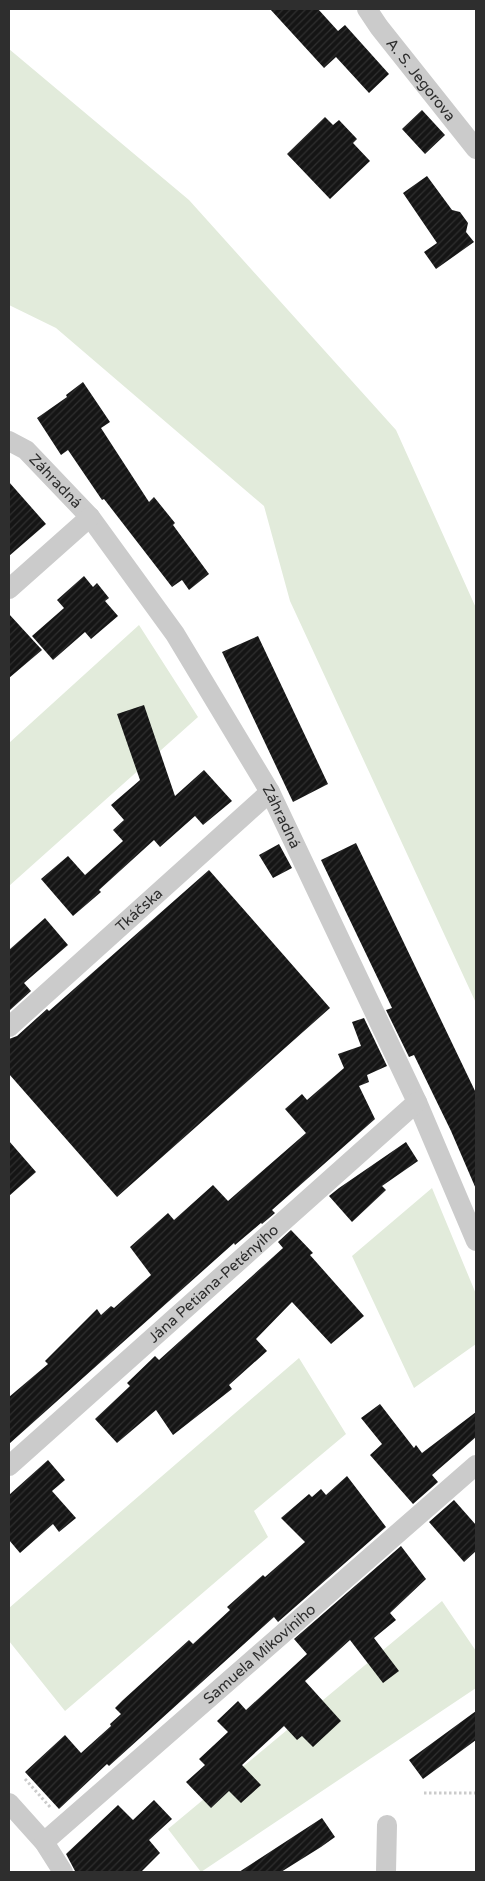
<svg xmlns="http://www.w3.org/2000/svg" width="485" height="1881" font-family="'Varela Round',sans-serif">
  <style>
    .garden { fill: #e2ebdb }
    .building { fill: url(#building-hatch) }
    .lines { fill: none; stroke-linecap: round; stroke-linejoin: round }
    .path { stroke: #cbcbcb; stroke-width: 3; stroke-dasharray: 2.5 2.5; stroke-linecap: butt }
    .minor { stroke: #cbcbcb; stroke-width: 20 }
    .labels { text-anchor: middle; stroke-width: 5; stroke-linejoin: round; paint-order: stroke }
    .street-label { font-size: 15px; fill: #2e2e2e; stroke: #fff }
  </style>
  <defs>
    <pattern id="building-hatch" width="6" height="6" patternUnits="userSpaceOnUse" patternTransform="scale(1.25)"><rect width="6" height="6" fill="#151515"/><path d="M-1 1l2-2M0 6l6-6M5 7l2-2" fill="none" stroke="#2f2f2f"/></pattern>
  </defs>
  <rect width="100%" height="100%" fill="#fff"/>
  <path class="garden" d="M9 49 189 200 396 430 476 608V1003L290 601 264 506 56 328 9 305Z
    M139 625 198 717 9 886V773L10 772 9 743Z
    M432 1188 476 1294V1344L414 1388 352 1256Z
    M299 1358 346 1434 254 1511 268 1537 65 1711 9 1641V1608Z
    M442 1601 476 1651V1688L201 1872 168 1829Z"/>
  <path class="building" d="M270 9H318L338 31 345 25 389 74 369 93 336 57 324 68Z
    M422 110 445 135 425 154 402 129Z
    M325 117 333 125 339 120 357 139 353 143 370 161 330 199 287 154Z
    M427 176 452 210 460 212 468 223 466 232 474 242 436 269 424 252 437 243 403 193Z
    M83 382 110 422 101 428 149 502 154 497 175 523 173 525 209 574 189 590 182 580 172 587 104 499 102 500 68 450 61 455 37 418 67 397 66 395Z
    M9 482 46 524 9 556Z
    M84 576 93 587 97 583 109 598 105 601 118 616 91 639 85 632 53 660 32 636 64 608 57 600Z
    M9 614 42 650 9 678Z
    M258 636 328 784 293 802 222 652Z
    M144 705 175 796 204 770 232 801 203 825 195 816 160 847 154 840 99 890 101 892 73 916 41 879 68 856 85 875 123 841 113 830 124 820 111 805 140 780 117 714Z
    M356 843 476 1093V1189L451 1131 414 1055 409 1057 386 1010 392 1008 321 860Z
    M279 844 292 868 273 878 259 855Z
    M209 870 330 1008 117 1197 9 1074V1039L17 1036 47 1009 49 1011Z
    M45 918 68 945 24 983 31 991 9 1011V950Z
    M364 1018 387 1066 367 1075 369 1082 359 1086 375 1119 272 1210 275 1213 262 1224 261 1223 235 1245 234 1243 9 1444V1397L48 1364 45 1361 97 1309 101 1315 111 1306 114 1308 151 1275 130 1247 168 1213 174 1220 213 1185 228 1201 306 1133 285 1109 302 1094 307 1100 344 1068 338 1054 361 1046 352 1022Z
    M9 1141 36 1172 9 1196Z
    M406 1142 418 1161 382 1186 386 1190 352 1222 329 1196 339 1188Z
    M291 1230 313 1253 310 1255 364 1316 331 1344 292 1302 256 1339 267 1351 229 1385 232 1389 173 1435 156 1410 117 1443 95 1419 130 1386 127 1383 155 1356 159 1360 283 1248 278 1242Z
    M380 1404 414 1448 416 1445 422 1453 476 1412V1437L432 1475 438 1482 413 1504 370 1455 382 1444 361 1418Z
    M48 1460 65 1480 52 1491 76 1518 59 1532 53 1524 20 1553 9 1540V1495Z
    M347 1476 386 1527 278 1622 274 1617 109 1766 107 1764 59 1809 25 1772 65 1735 81 1753 111 1726 110 1724 121 1714 115 1708 123 1700 189 1640 193 1644 230 1610 227 1607 263 1575 265 1577 305 1542 281 1518 309 1494 312 1497 321 1489 326 1495Z
    M454 1500 476 1525V1551L464 1562 429 1522Z
    M401 1546 426 1579 390 1613 396 1620 374 1638 399 1671 383 1683 350 1640 305 1681 341 1721 313 1747 302 1736 297 1740 284 1726 242 1765 261 1785 241 1803 229 1791 211 1808 186 1782 205 1765 199 1759 228 1732 217 1721 238 1701 246 1710 307 1654 294 1639Z
    M476 1711V1740L423 1779 409 1760Z
    M154 1800 172 1819 149 1840 160 1853 141 1872 75 1871 66 1854 118 1805 133 1820Z
    M322 1818 335 1837 321 1847 281 1872H239Z"/>
  <g class="lines">
    <path class="path" d="M25 1779 50 1807
      M424 1793H476"/>
    <g class="minor">
      <path id="s1" d="M367 9 379 27 476 149"/>
      <path id="s2" d="M9 441 26 450 90 517 175 634 270 792 417 1102 476 1241"/>
      <path d="M9 589 90 517"/>
      <path id="s3" d="M9 1027 270 792"/>
      <path id="s4" d="M9 1466 417 1102"/>
      <path d="M9 1803 44 1842 63 1872"/>
      <path id="s5" d="M44 1842 476 1465"/>
      <path d="M386 1872 387 1825"/>
    </g>
  </g>
  <g class="labels">
    <g class="street-label">
      <text dy="5" stroke="none"><textPath href="#s1" startOffset="89">A. S. Jegorova</textPath></text>
      <text dy="5" stroke="none"><textPath href="#s2" startOffset="62">Záhradná</textPath></text>
      <text dy="5" stroke="none"><textPath href="#s2" startOffset="468">Záhradná</textPath></text>
      <text dy="5" stroke="none"><textPath href="#s3" startOffset="175">Tkáčska</textPath></text>
      <text dy="5" stroke="none"><textPath href="#s4" startOffset="274">Jána Petiana-Petényiho</textPath></text>
      <text dy="5" stroke="none"><textPath href="#s5" startOffset="286">Samuela Mikovíniho</textPath></text>
    </g>
  </g>
  <rect width="485" height="1881" fill="none" stroke="#2e2e2e" stroke-width="20"/>
</svg>
